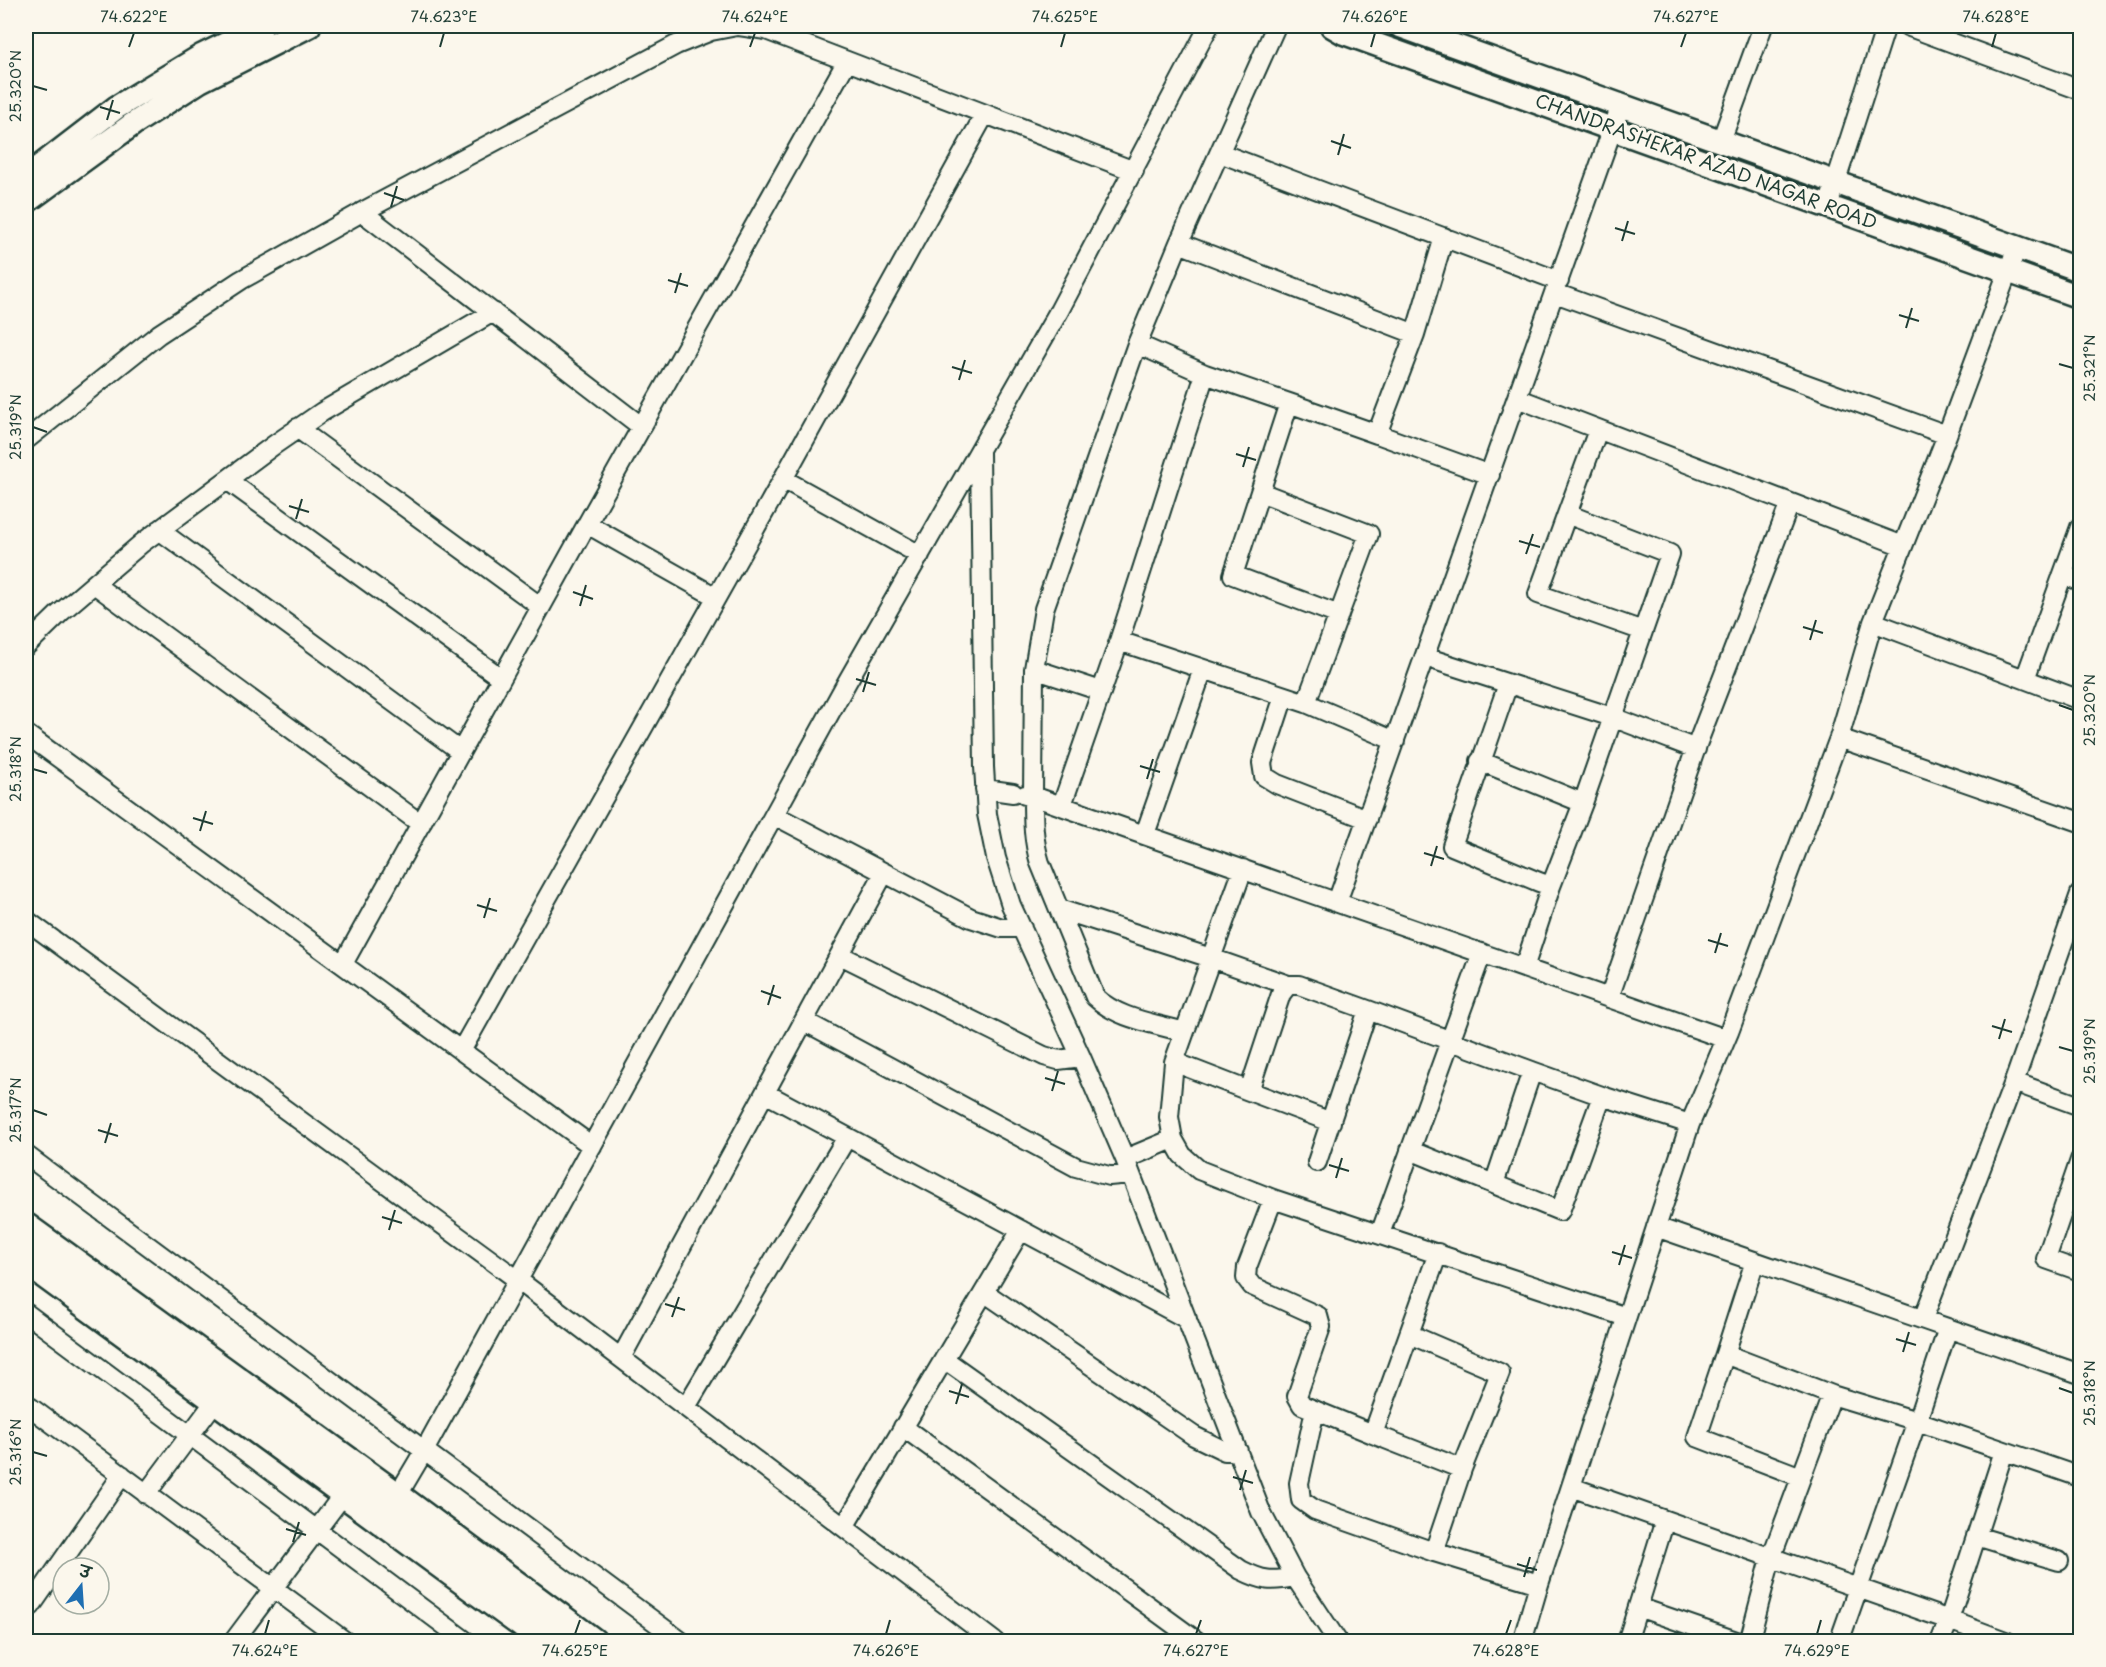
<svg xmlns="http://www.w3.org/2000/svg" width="2106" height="1667" font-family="'Playpen Sans','Playpen Sans Deva',sans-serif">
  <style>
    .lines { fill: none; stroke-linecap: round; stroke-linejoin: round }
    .minor-casing { stroke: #1f3d34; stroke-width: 22 }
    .tertiary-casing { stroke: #1f3d34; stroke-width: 27 }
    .primary-casing { stroke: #1f3d34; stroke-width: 33 }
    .minor { stroke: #fbf7ec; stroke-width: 18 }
    .tertiary { stroke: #fbf7ec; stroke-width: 22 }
    .primary { stroke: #fbf7ec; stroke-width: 28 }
    .ticks { fill: none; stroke: #1f3d34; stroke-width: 2 }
    .labels { text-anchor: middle; stroke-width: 6; stroke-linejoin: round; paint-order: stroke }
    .street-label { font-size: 18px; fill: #1f3d34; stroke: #fbf7ec }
    .neatline { fill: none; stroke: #1f3d34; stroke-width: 2 }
    .ticks-label { font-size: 15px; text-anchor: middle; fill: #1f3d34 }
  </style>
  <rect width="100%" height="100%" fill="#fbf7ec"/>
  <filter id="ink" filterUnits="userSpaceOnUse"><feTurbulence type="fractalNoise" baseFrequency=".0167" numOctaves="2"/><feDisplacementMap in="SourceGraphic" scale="12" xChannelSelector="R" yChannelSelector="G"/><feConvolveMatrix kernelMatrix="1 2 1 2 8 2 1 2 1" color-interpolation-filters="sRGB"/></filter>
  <g filter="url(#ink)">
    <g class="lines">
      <defs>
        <path id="minor" d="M739 26 766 30 1134 171
          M1276 26 1179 243 1137 344 1044 609 1034 669 1033 796 1726 1039
          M1907 26 2080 90
          M1721 141 1763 26
          M1220 153 1559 281
          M1828 206 1886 26
          M362 212 642 427
          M1444 237 1415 334 1377 434 1490 475
          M1179 243 1415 334
          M1555 293 1947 435
          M1137 344 1205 374
          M1517 398 1903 546
          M1289 403 1205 374 1119 641 1306 703 1369 534 1260 492 1289 403 1377 434
          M297 428 541 607
          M26 440 159 334 241 280 362 212 676 45 711 31 737 26
          M980 452 984 767 987 814 996 858 1011 905 1081 1057 1125 1159 1261 1512 1295 1577 1338 1642
          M783 479 920 555
          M227 480 501 678
          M1260 492 1233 575 1339 615
          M1567 514 1538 594 1643 631
          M587 524 716 597
          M159 530 460 751
          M2063 575 2080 581
          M94 584 421 824
          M1873 622 2080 700
          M26 646 60 613 142 543 274 445 322 412 493 312
          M1425 657 1612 717 1696 749
          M1034 669 1101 691
          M2025 679 2080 527
          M1284 696 1262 763 1264 776 1277 784 1367 819
          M1306 703 1395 741
          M26 734 592 1146
          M1839 738 2080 822
          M1480 761 1583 803 1551 886 1539 882 1452 846 1508 684
          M985 789 1013 793
          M1025 795 1033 796C1033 819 1033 840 1040 863L1095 997C1118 1019 1154 1023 1184 1032
          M1583 803 1670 554 1567 514 1598 430
          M1062 805 1119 641
          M774 815 971 918 1002 928H1022
          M1145 834 1203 669
          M1243 869 1174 1062 1249 1091 1281 994 1288 985H1299L1368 1010 1317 1162
          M1337 902 1621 105
          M1059 909 1211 958 1288 985
          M26 920 518 1280 995 1642
          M840 955 1044 1056 1058 1060 1081 1057
          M343 964 587 524 847 61
          M1524 968 1551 886
          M1609 998 1698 742 1790 503
          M1368 1010 1532 1071
          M804 1021 1076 1167 1109 1176 1130 1174
          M461 1051 783 479 985 114
          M1174 1062 1169 1117 1173 1139 1182 1155 1199 1170 1273 1199 1626 1317
          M2014 1082 2080 1106
          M1249 1091 1331 1122
          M765 1093 1187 1319
          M1410 1150 1560 1211 1602 1096 1690 1124
          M26 1155 682 1642
          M1125 1159 1173 1139
          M2080 1160 2046 1259 2080 1271
          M1494 1184 1532 1071 1602 1096
          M1273 1199 1247 1267 1246 1278 1252 1286 1318 1316 1321 1327 1297 1396 1302 1405 1373 1434
          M1656 1227 2080 1374
          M1380 1234 1482 953
          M984 1292 1194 1436 1225 1451H1238
          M26 1313 467 1642
          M1923 1319 2014 1082 2080 894
          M1409 1334 1500 1373 1462 1469 1373 1434 1438 1253
          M1725 1354 1697 1437 1801 1477
          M621 1358 884 873
          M944 1359 1241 1570C1263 1581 1271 1582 1295 1577
          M1832 1395 1917 1421 2080 1477
          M26 1404 346 1642
          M686 1407 847 1137
          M1315 1410 1299 1483 1301 1500 1315 1510 1434 1552 1539 1584
          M903 1427 1198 1642
          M2004 1451 1949 1620 2008 1642
          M1571 1487 1949 1620 1940 1642
          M146 1494 216 1400
          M392 1505 424 1451 847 682 1059 311 1209 26
          M844 1527 1021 1230
          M1976 1536 2059 1561
          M1434 1552 1462 1469
          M1638 1607 1739 1642
          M26 1610 31 1606 122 1475
          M233 1642 345 1492
          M1522 1642 1539 1584 1690 1124 1729 1032 1839 738 1873 622 1947 435 2017 247
          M1627 1642 1665 1520
          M1749 1642 1771 1558 1832 1395 1725 1354 1755 1261
          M1839 1642 1917 1421 1948 1328"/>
        <path id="tertiary" d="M1332 26 1344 33 2080 297
          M1400 26 2080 270
          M26 177 117 107 203 55 262 26
          M26 202 133 124 200 81 309 26"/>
        <path id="primary" d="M26 1228 397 1497 592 1642
          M26 1260 548 1642"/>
      </defs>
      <use href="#minor" class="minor-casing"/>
      <use href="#tertiary" class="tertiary-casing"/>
      <use href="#primary" class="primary-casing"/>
      <use href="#minor" class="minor"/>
      <use href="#tertiary" class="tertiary"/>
      <use href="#primary" class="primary"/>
    </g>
  </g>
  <path class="ticks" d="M129 47 134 33M440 47 444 33M750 47 755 33M1061 47 1065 33M1371 47 1375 33M1681 47 1686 33M1992 47 1996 33M33 86 47 90M100 107 120 113M107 120 113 100M1331 141 1351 148M1338 155 1344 134M384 193 404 200M391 207 397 186M1615 228 1635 234M1622 241 1628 221M668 280 688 286M675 293 681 273M1899 315 1919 321M1906 328 1912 308M2059 364 2073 368M952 367 972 373M959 380 965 360M33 427 47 432M1236 454 1256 460M1243 467 1249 447M289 506 309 512M296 519 302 499M1519 541 1540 547M1526 554 1533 534M573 592 593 599M580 606 586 585M1803 627 1823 633M1810 640 1816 620M856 679 876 685M863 692 869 672M2059 705 2073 710M1140 766 1160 772M33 769 47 773M1147 779 1153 759M193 818 213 824M200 831 206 811M1424 853 1444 859M1431 866 1437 846M477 905 497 911M484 918 490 898M1708 940 1728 946M1715 953 1721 933M761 991 781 998M768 1005 774 985M1992 1026 2012 1032M1999 1039 2005 1019M2059 1047 2073 1051M1045 1078 1065 1084M1052 1091 1058 1071M33 1110 47 1115M98 1130 118 1136M105 1143 111 1123M1329 1165 1349 1171M1336 1178 1342 1158M382 1217 402 1223M389 1230 395 1210M1612 1252 1632 1258M1619 1265 1625 1245M665 1304 685 1310M672 1317 679 1297M1896 1339 1916 1345M1903 1352 1909 1332M2059 1388 2073 1393M949 1391 969 1397M956 1404 962 1384M33 1452 47 1456M1233 1477 1253 1483M1240 1490 1246 1470M286 1529 306 1535M293 1542 299 1522M1517 1564 1537 1570M1524 1577 1530 1557M265 1634 269 1620M575 1634 580 1620M886 1634 890 1620M1196 1634 1201 1620M1506 1634 1511 1620M1817 1634 1821 1620"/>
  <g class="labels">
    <g class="street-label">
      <text transform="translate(1706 162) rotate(20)" y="6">CHANDRASHEKAR AZAD NAGAR ROAD</text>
    </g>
  </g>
  <rect width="2106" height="1667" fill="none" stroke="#fbf7ec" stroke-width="66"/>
  <g transform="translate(81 1586) rotate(17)"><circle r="28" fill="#fbf7ec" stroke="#a3ada2" stroke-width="1.5"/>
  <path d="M0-4.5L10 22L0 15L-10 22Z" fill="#1f6fb2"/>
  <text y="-9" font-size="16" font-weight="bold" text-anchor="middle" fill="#1f3d34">उ</text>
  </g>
  <rect x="33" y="33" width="2040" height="1601" class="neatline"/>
  <g class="ticks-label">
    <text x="134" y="22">74.622°E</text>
    <text x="444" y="22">74.623°E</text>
    <text x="755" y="22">74.624°E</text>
    <text x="1065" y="22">74.625°E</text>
    <text x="1375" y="22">74.626°E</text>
    <text x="1686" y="22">74.627°E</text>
    <text x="1996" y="22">74.628°E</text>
    <text transform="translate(16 86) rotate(-90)" y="5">25.320°N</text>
    <text transform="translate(2090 368) rotate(-90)" y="5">25.321°N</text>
    <text transform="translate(16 427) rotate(-90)" y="5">25.319°N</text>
    <text transform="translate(2090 710) rotate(-90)" y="5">25.320°N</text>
    <text transform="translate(16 769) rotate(-90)" y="5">25.318°N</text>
    <text transform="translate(2090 1051) rotate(-90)" y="5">25.319°N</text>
    <text transform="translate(16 1110) rotate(-90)" y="5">25.317°N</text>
    <text transform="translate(2090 1393) rotate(-90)" y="5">25.318°N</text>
    <text transform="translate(16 1452) rotate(-90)" y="5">25.316°N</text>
    <text x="265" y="1656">74.624°E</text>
    <text x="575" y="1656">74.625°E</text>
    <text x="886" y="1656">74.626°E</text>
    <text x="1196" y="1656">74.627°E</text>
    <text x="1506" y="1656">74.628°E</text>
    <text x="1817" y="1656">74.629°E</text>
  </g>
</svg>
